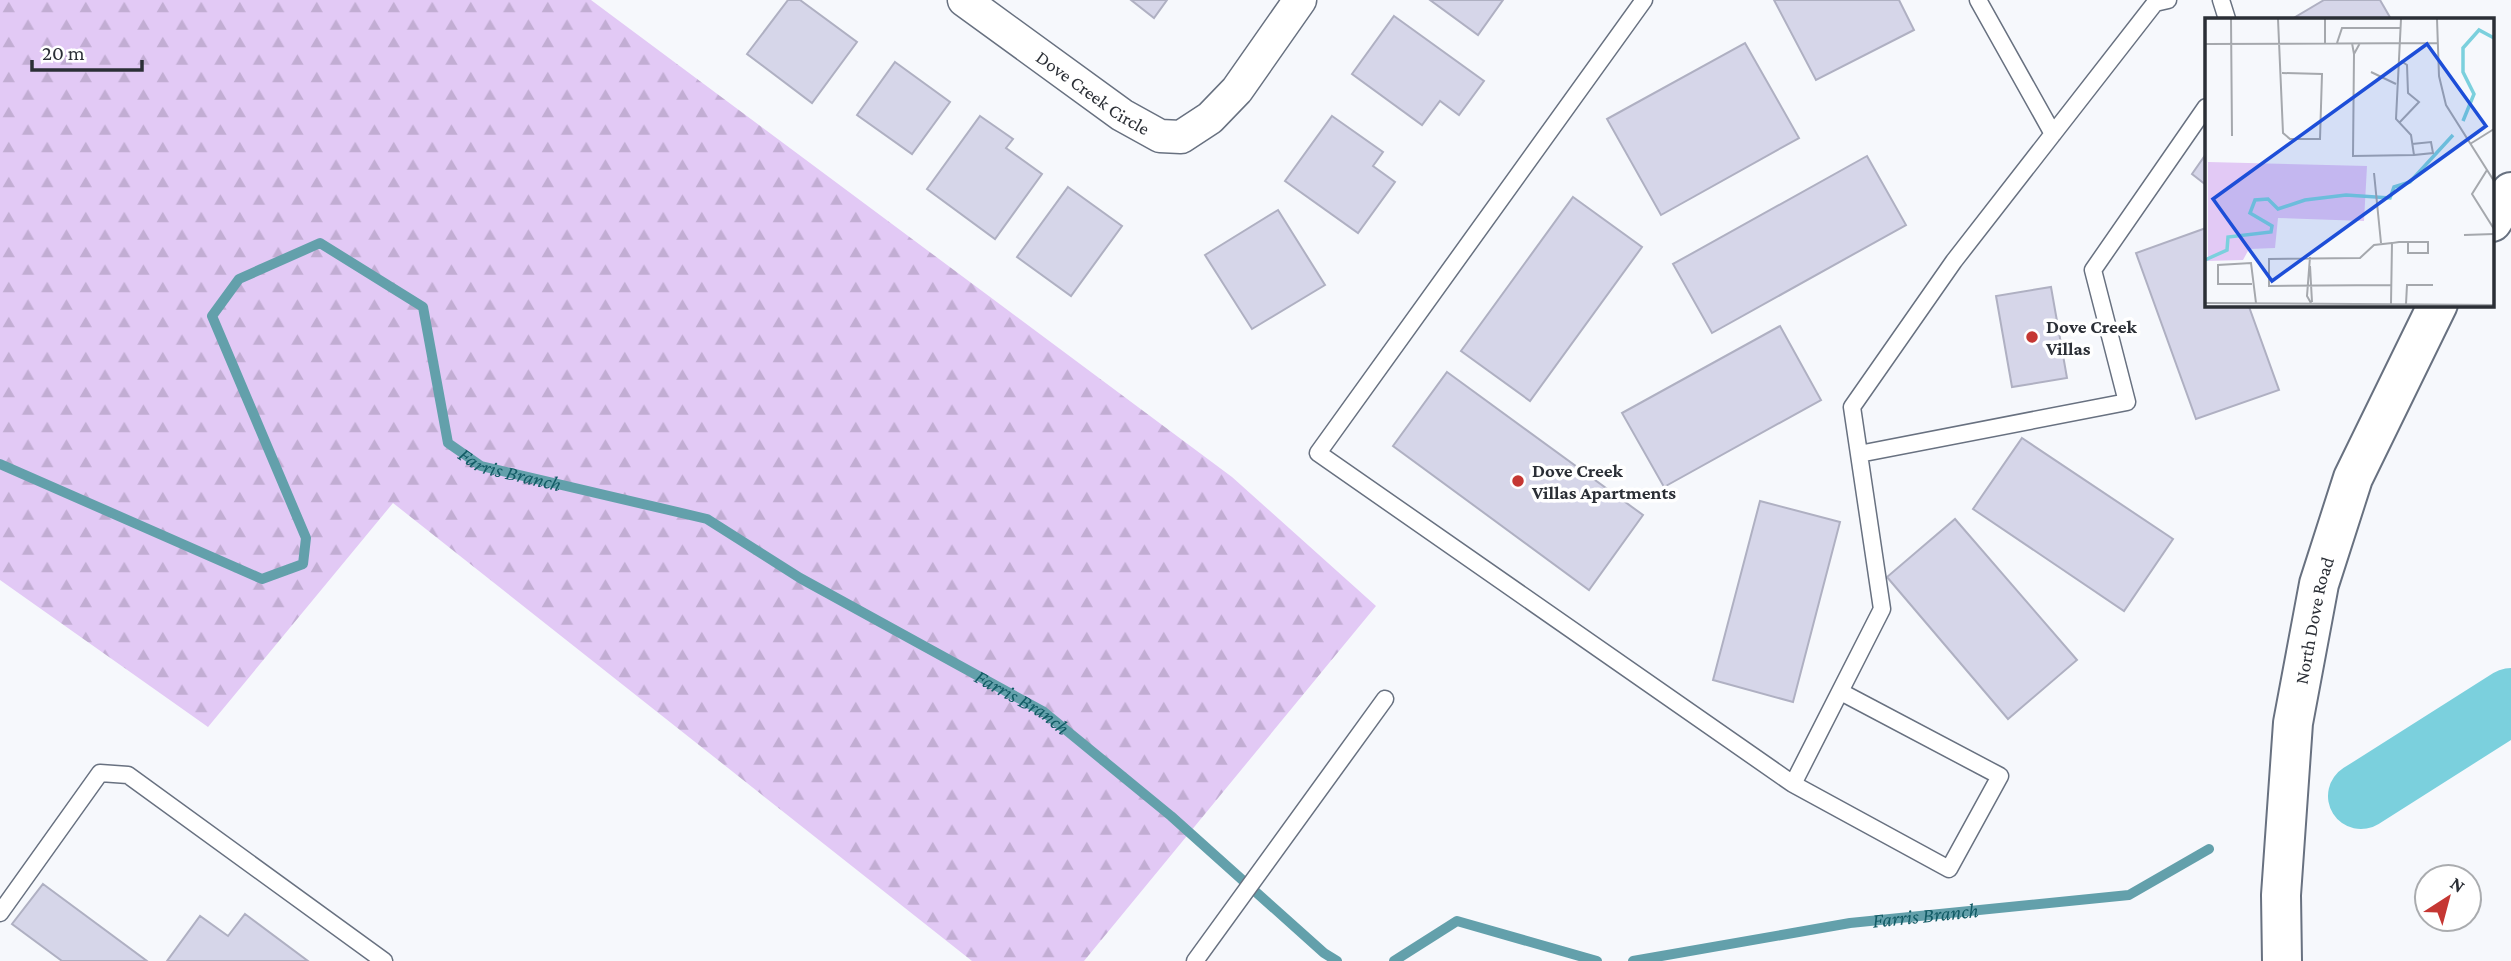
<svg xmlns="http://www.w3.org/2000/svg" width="2511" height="961" font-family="'Crimson Pro',serif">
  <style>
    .forest { fill: url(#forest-firs) }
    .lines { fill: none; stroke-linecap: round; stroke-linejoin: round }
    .stream { stroke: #63a0ab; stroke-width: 10 }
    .river { stroke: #7bd0dd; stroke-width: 66 }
    .building { fill: #d6d6e9; stroke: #afb0c2; stroke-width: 2 }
    .service-casing { stroke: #687180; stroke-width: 19 }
    .minor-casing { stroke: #687180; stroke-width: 35 }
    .tertiary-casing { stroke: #687180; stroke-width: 42 }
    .service { stroke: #fff; stroke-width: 16 }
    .minor { stroke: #fff; stroke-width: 32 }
    .tertiary { stroke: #fff; stroke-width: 38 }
    .poi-dot { fill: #c53733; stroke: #fff; stroke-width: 2.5 }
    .labels { text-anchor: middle; stroke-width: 7; stroke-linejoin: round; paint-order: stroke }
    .street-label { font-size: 19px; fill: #2b2f36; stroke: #fff }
    .poi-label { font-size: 19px; font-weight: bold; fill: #2b2f36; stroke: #fff; text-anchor: start }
    .water-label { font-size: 21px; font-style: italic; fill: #125b65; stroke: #fff }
    .inset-river { fill: none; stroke: #7bd0dd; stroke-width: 3.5 }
    .inset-road { fill: none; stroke: #a5a8ad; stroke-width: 2 }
    .view { fill: #1d4ed8; fill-opacity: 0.15; stroke: #1d4ed8; stroke-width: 3.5 }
    .inset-edge { fill: none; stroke: #2b2f36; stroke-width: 3.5 }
  </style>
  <defs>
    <pattern id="forest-firs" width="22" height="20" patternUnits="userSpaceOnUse" patternTransform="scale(1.75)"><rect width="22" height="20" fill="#e2c9f5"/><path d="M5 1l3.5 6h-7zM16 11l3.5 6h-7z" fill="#c2add3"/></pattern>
  </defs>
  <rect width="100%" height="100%" fill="#f6f8fc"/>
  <path class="forest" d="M0 0H591L1232 477 1376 606 1084 961H972L393 503 208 727 0 580Z"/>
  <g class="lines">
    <g class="stream">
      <path id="s1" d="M0 464 262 579 303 564 306 538 212 316 239 279 320 243 423 307 448 443 481 466 707 519 800 578 1044 712 1171 816 1324 953 1337 961"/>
      <path d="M1394 961 1457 921 1597 961"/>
      <path id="s2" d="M1633 961 1850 923 2129 895 2209 849"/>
    </g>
    <path class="river" d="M2361 796 2511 701"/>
  </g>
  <path class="building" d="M788 0H800L857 42 812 103 747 54Z
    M1131 0H1167L1154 18Z
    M1430 0H1503L1478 35Z
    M1774 0H1899L1914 30 1816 80Z
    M2324 0H2380L2391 19H2292Z
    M1394 16 1484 81 1459 115 1440 101 1422 125 1352 74Z
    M1745 43 1799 138 1661 215 1607 119Z
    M895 62 950 102 912 154 857 115Z
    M980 116 1013 139 1006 148 1042 174 995 239 927 189Z
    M1332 116 1383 152 1373 166 1395 182 1358 233 1285 181Z
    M2206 154V185L2192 174Z
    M1867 156 1906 225 1712 333 1673 264Z
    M1068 187 1122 226 1071 296 1017 257Z
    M1573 197 1642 247 1530 401 1461 351Z
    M1278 210 1325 285 1252 329 1205 255Z
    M2206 228V304H2248L2279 390 2196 419 2136 253Z
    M2051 287 2067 378 2012 387 1996 296Z
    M1780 326 1821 400 1664 487 1622 413Z
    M1447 372 1643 515 1589 590 1393 446Z
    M2022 438 2173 539 2124 611 1973 509Z
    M1760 501 1840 522 1793 702 1713 680Z
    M1955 519 2077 660 2008 719 1887 577Z
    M43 884 147 961H62L12 924Z
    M245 914 308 961H167L200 916 228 936Z"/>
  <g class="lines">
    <defs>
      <path id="service" d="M1644 0 1318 453 1793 784 1882 609 1852 407 1954 261 2155 3 2168 0
        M1978 0 2053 134
        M2221 0 2227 19
        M1859 454 2127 402 2093 270 2206 107
        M1793 784 1949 869 2000 776 1841 692
        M0 913 100 773 128 775 384 961
        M1195 961 1385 699"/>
      <g id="minor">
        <path id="s3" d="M964 0 1122 115 1160 136 1181 137 1210 118 1237 90 1300 0"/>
      </g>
      <g id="tertiary">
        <path d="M2492 222 2511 192"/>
        <path id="s4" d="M2282 961 2281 895 2293 723 2319 584 2353 478 2438 304"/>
      </g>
    </defs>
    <use href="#service" class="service-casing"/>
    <use href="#minor" class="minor-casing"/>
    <use href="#tertiary" class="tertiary-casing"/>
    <use href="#service" class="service"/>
    <use href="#minor" class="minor"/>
    <use href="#tertiary" class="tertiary"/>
  </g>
  <g class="poi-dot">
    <circle cx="2032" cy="337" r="7"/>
    <circle cx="1518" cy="481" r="7"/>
  </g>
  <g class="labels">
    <g class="street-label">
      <text dy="7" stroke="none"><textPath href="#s3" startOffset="159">Dove Creek Circle</textPath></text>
      <text dy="7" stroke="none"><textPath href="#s4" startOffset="343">North Dove Road</textPath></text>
    </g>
    <g class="poi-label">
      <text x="2046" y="333">Dove Creek<tspan x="2046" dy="22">Villas</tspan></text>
      <text x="1532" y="477">Dove Creek<tspan x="1532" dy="22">Villas Apartments</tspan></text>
    </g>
    <g class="water-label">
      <text dy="7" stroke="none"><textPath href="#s1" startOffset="1060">Farris Branch</textPath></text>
      <text dy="7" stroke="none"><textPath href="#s1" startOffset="1628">Farris Branch</textPath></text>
      <text dy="7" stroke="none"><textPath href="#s2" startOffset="296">Farris Branch</textPath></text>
    </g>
  </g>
  <g transform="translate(2205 18)">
    <rect width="289" height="289" fill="#f6f8fc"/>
    <path d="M3 144 162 148 159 203 73 200 70 230 44 231 38 242 3 243Z" fill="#e2c9f5"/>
    <path class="inset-river" d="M258 103 269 76 258 54V30L274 12 289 20M0 242 22 232 23 219 66 214 67 208 45 195 50 182 63 181 73 191 100 182 141 177 185 180 189 169 205 164 248 117"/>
    <path class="inset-road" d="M26 1 27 118M73 1 78 115 85 121H115L117 56 77 55M232 1 234 58 241 87 289 163M120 25V1M132 25 137 10H196M147 25 149 36 155 25M0 26 233 25M149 36 148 138 209 137 206 117 191 101 196 1M166 54 191 66M194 105 214 84 203 75 202 47 196 43M207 126 226 124 228 135 209 137M265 126 289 111M282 152 267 176 289 211M169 155 176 225M259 217 289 216M105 239 102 278 106 285M105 248 107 284M47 266H13V247L46 245 51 285M187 267 64 268V241L155 240 169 227 187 225M0 285 289 287M186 286 187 225 194 224H223V235H203V224M201 286 202 267H228"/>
    <path class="view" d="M222 26 281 108 67 263 8 181Z"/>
    <rect width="289" height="289" class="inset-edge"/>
  </g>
  <g transform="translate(2448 898) rotate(36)"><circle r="33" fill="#ffffff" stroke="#aaacaf" stroke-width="2"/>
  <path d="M0-5L12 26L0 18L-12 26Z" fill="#c53733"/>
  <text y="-10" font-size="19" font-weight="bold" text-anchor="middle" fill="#2b2f36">N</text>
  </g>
  <path d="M32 60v10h110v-10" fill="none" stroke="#2b2f36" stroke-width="3.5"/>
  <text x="42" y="60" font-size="21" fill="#2b2f36" stroke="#ffffff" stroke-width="5" paint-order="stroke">20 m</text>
</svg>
